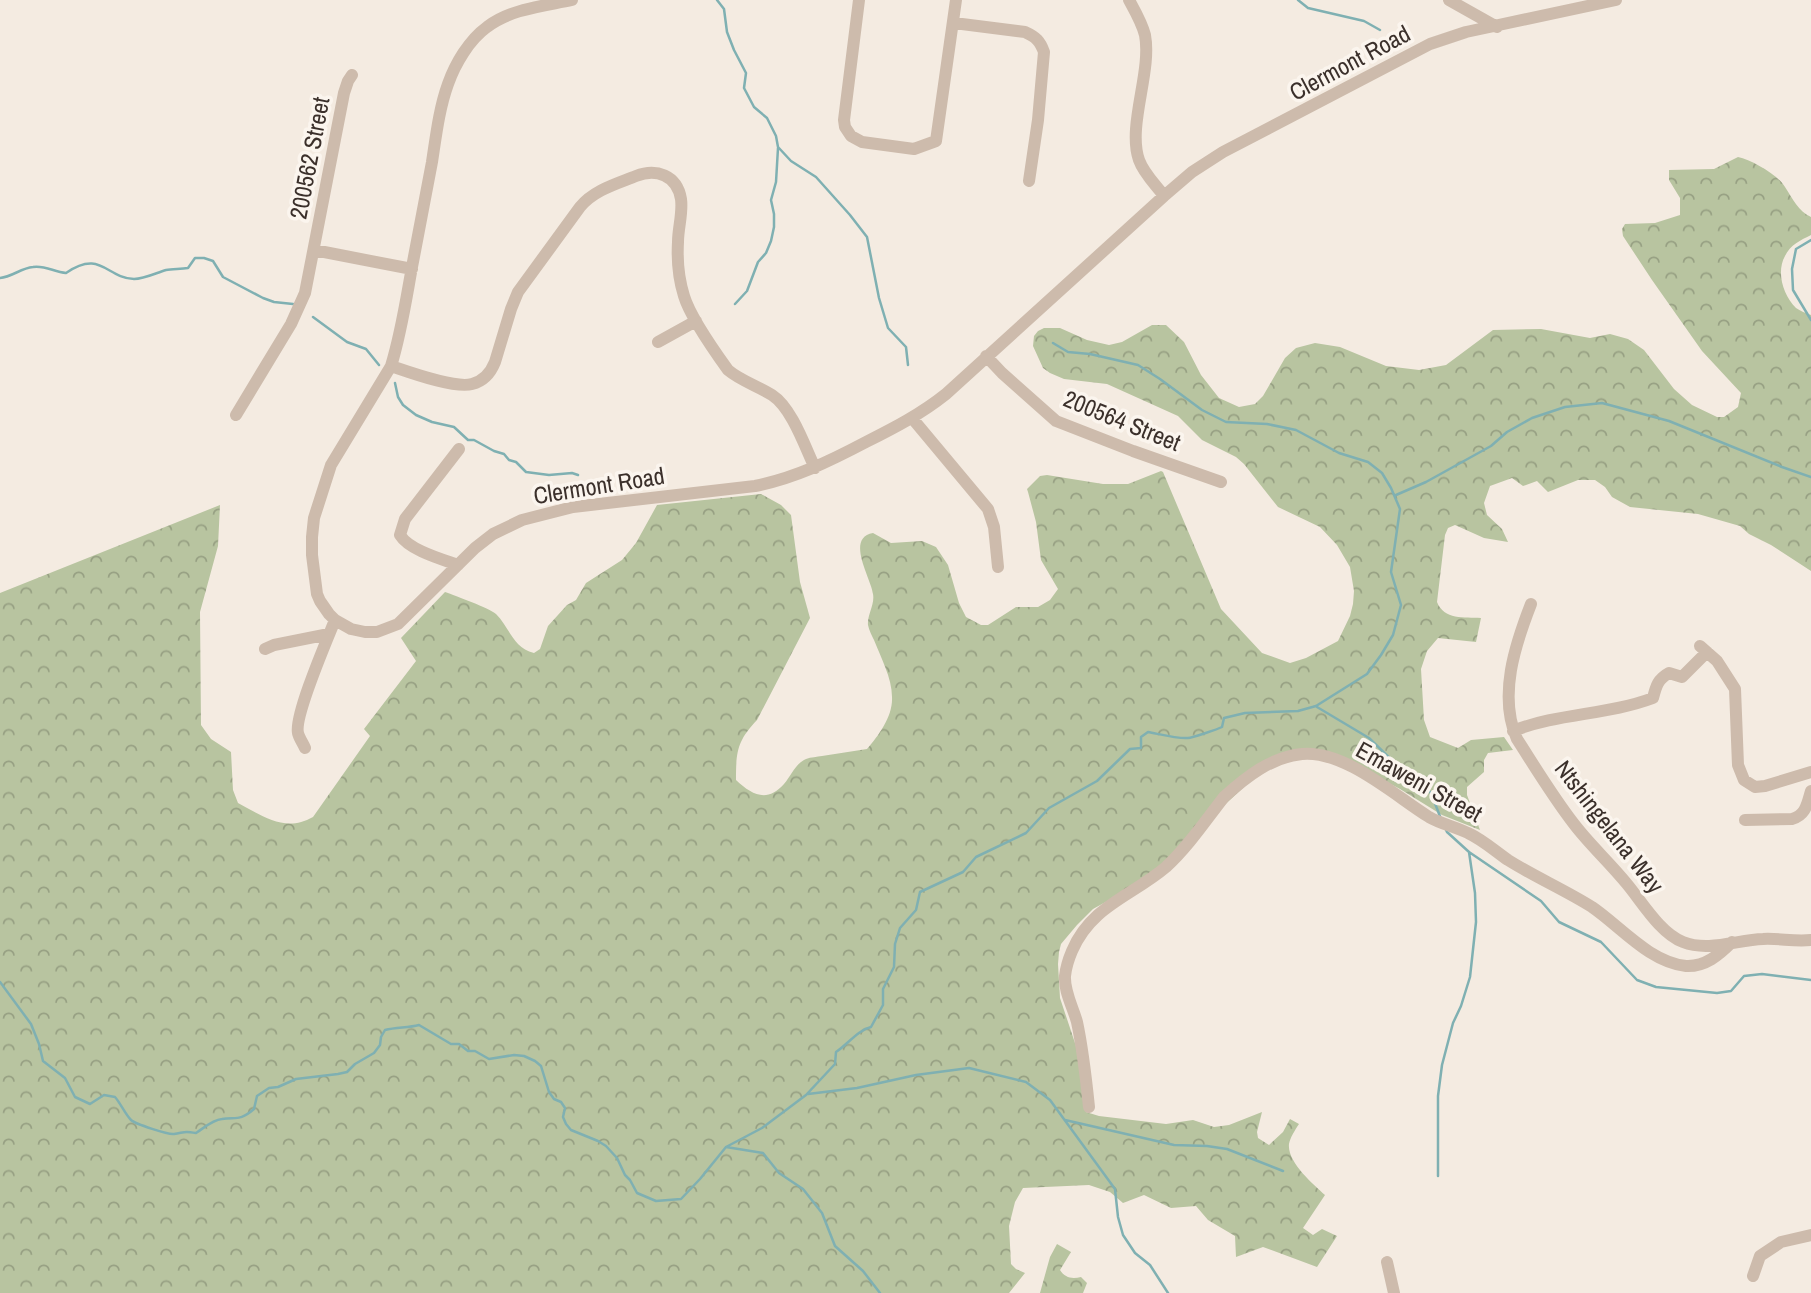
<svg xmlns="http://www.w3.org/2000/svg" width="1811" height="1293" font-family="'Archivo Narrow',sans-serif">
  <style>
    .forest { fill: url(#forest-crowns) }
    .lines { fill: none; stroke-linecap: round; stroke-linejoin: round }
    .stream { stroke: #7fb0b2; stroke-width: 2.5 }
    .minor { stroke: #cdbbac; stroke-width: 12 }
    .labels { text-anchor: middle; stroke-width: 7; stroke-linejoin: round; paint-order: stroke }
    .street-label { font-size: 24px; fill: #3b302b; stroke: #fbf5ee }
  </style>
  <defs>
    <pattern id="forest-crowns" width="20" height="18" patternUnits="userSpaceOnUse" patternTransform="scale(1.75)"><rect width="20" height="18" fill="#b8c4a0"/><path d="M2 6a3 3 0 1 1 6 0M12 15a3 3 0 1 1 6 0" fill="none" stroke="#97a083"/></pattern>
  </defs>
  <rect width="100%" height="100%" fill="#f4ebe1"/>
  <path class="forest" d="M1738 157C1752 160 1778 175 1785 187 1793 199 1798 211 1811 217V235C1801 240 1790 245 1785 256 1776 272 1783 295 1796 308 1800 311 1806 313 1811 315V571L1771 545 1749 534 1740 526 1698 514 1630 507 1612 497 1605 487 1595 480H1578L1548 492 1537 481 1523 486 1512 478 1490 486 1484 503 1487 515 1502 529 1508 542 1484 538 1455 525 1448 528 1445 535 1437 602C1444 620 1464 617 1481 618L1476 642 1438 638 1427 651 1421 669 1424 720 1430 737 1458 748 1471 740 1504 737 1513 750 1488 753 1484 760V772L1467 787V795L1480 830 1442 815 1400 789 1350 763 1281 753 1193 834 1161 865 1131 888 1093 909 1077 925 1061 944 1059 952 1058 964 1060 998 1076 1046 1086 1112 1099 1116 1166 1124 1193 1120 1214 1127 1229 1125 1262 1112 1257 1132 1258 1138 1269 1145 1283 1132 1290 1119 1299 1124C1295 1130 1290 1138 1289 1144 1287 1162 1313 1184 1325 1195L1303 1228 1313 1235 1322 1229 1337 1236 1317 1267 1263 1247 1236 1257 1235 1236 1208 1220 1196 1206 1171 1208 1144 1195 1123 1203 1110 1192 1089 1185 1023 1188 1015 1202 1009 1226 1011 1264 1016 1269 1025 1273 1009 1293H0V593L220 505 218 546 200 612 201 725 211 739 231 752 233 790 238 803C263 816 285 833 313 817L370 736 364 729 416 661 401 638 445 592C456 596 489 608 496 614 510 628 513 648 534 653L540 649 548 626 567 605 576 600 586 583 622 560 636 543 657 505 761 494 781 505 791 515 800 582 810 618 757 720C737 741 736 752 736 780 752 795 767 803 784 784 791 776 795 764 806 759 811 757 817 757 822 756 837 754 852 751 867 749 879 735 893 716 892 697 892 678 881 658 874 640 872 636 869 630 868 625 867 615 875 604 873 594 871 578 845 538 873 533L891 543 922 541 936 547 948 565 959 603 966 617 981 625H988L1016 607H1038L1050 600 1058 589 1041 560 1036 522 1028 492 1027 489 1040 476 1047 475 1103 484H1128L1161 471 1163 472 1221 609 1262 653 1290 663 1306 658 1338 641 1350 616 1353 604 1354 591 1350 567 1337 545 1320 527 1278 507 1244 464 1236 457 1202 440 1178 416 1107 384 1064 379 1050 373 1043 368 1033 346 1034 336 1038 331 1044 328H1060L1087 340 1109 345 1122 342 1152 325H1166L1184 342 1201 375 1219 398 1239 407 1255 404 1263 396 1285 358 1296 348 1315 343 1340 347 1386 366 1419 370 1446 365 1493 330 1541 329 1590 338 1610 334 1628 339 1644 350 1674 389 1692 405 1717 417H1724L1738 407 1741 393 1702 351 1652 280 1623 236 1622 229 1625 224 1655 223 1680 215V198L1669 180V170L1714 169Z
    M1057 1244 1071 1252 1060 1270C1065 1278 1072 1279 1081 1277L1087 1283 1083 1293H1040L1050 1257Z"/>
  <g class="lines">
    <path class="stream" d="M717 0 724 9 727 32 734 50 746 73 744 88 754 107 767 118 776 136 778 147 791 161 816 177 850 215 867 237 879 298 888 328 906 347 908 365
      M1298 0 1308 8 1364 21 1380 30
      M1811 240 1796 249 1792 269 1793 290 1811 320
      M0 278C12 277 21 268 33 267 45 265 54 272 66 273 101 249 106 278 134 279 144 279 156 273 166 270 172 269 180 269 188 268L195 258H204L213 261 223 277 263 298 274 302 293 304
      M735 304 747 291 758 262 766 253 771 241 774 227V214L771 200 776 182 778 148
      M313 317 347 342 366 349 379 365
      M395 383 398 397 403 405 416 415 432 422 454 427 468 440H474L494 451 504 454 509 460 516 462 526 472 549 475 572 473 578 475
      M1396 495 1426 482 1491 446 1507 432 1532 418 1565 407 1602 403 1669 421 1782 467 1811 477
      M1317 707 1369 738 1401 769 1420 781 1431 793 1441 819
      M1445 828 1447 832 1469 852 1541 901 1559 922 1601 942 1637 980 1656 987 1717 993 1731 991 1744 976 1762 974 1811 980
      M0 982 31 1024 39 1044 43 1061 65 1078 75 1097 90 1104 104 1095 115 1097C121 1104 125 1114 131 1120 135 1124 169 1135 174 1134 186 1132 184 1131 196 1133 204 1128 212 1120 222 1119 237 1117 240 1121 254 1109L257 1096 269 1088 278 1087 296 1079 338 1074 347 1072 355 1064 374 1053 380 1045 381 1037 385 1030C397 1027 408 1028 419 1025L451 1044H459L468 1051H475L489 1059 514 1055 524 1056 535 1061 541 1066 549 1092 554 1099 561 1102 565 1108 563 1117 566 1124 571 1130 598 1141 606 1146 617 1158 625 1175 630 1180 637 1193 656 1201 681 1199 700 1179 726 1147 762 1128 806 1095 835 1064 836 1052C848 1044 858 1030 871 1027L883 1005V989L894 967 895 944 900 928 916 910 920 892 963 872 976 857 1026 833 1049 808 1097 781 1130 749 1141 748V737L1148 732C1159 734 1178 739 1188 738 1192 738 1218 729 1222 727L1224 718 1245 713 1298 711 1316 706 1367 674 1381 655 1393 635 1401 605 1391 572 1400 509 1391 488 1382 473 1368 462 1339 453 1296 430 1267 424 1226 422 1202 410 1160 379 1138 365 1090 354 1068 352 1053 343
      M808 1094 857 1088 916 1075 969 1068 1026 1082 1050 1100 1115 1189 1118 1217 1123 1235 1135 1253 1150 1265 1168 1293
      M1065 1120 1174 1145 1207 1146 1227 1149 1283 1171
      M726 1147 763 1153 779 1173 803 1189 822 1213 835 1246 863 1271 880 1293
      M1438 1176V1096L1442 1065 1453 1023 1461 1006 1470 977 1476 922 1475 893 1469 852"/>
    <path class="minor" d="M572 0C544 6 510 9 487 27 469 40 455 64 448 84 439 109 436 136 432 162 425 197 419 232 412 267 406 300 401 334 391 366L331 465 314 518 312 537V555L317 594 320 601 329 614 335 620 351 629 365 632H377L398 624 475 548 493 534 522 520 573 507 755 486C795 478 830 461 866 442 894 428 921 414 946 394L1164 196 1192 172 1223 152 1430 44 1466 32 1616 0
      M859 0 844 120 845 127 851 136 862 142 914 149 936 141 956 0
      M1129 0C1135 11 1142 23 1145 35 1152 72 1127 126 1139 160 1144 174 1156 185 1164 196
      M1449 0 1497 27
      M954 23 1025 32C1036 37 1040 41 1044 52L1038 120 1029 181
      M314 250 412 269
      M658 342 696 321
      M986 356 1002 373 1056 421 1133 451 1221 482
      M391 366C409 372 455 389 472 384 484 381 491 372 495 362L511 309 518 292 580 207C594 190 616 184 636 176 656 168 677 175 681 199 683 213 678 228 678 242 677 259 679 280 684 296 690 316 715 352 728 370 741 381 758 386 772 395 792 408 805 447 815 468
      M236 415 291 324 305 293 344 93 348 81 352 75
      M912 418 988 509 994 527 998 567
      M458 565C441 559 409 550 400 535L405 519 459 449
      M1531 604C1515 645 1498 696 1517 739 1535 767 1553 797 1574 824 1590 845 1610 863 1627 884 1642 902 1660 933 1683 942 1708 952 1737 940 1763 939 1779 938 1795 942 1811 940
      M1700 646 1717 661 1735 689 1738 765 1744 780 1755 787 1765 786 1811 772
      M265 649 274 645 329 634
      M1513 731C1558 713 1608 715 1653 698 1656 686 1658 679 1669 673L1682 677 1707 652
      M305 748C303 743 299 738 298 733 294 716 327 640 335 620
      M1745 820 1792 819C1806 815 1807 804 1811 791
      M1089 1107C1086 1078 1083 1050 1077 1022 1073 1007 1064 992 1065 976 1066 967 1069 958 1072 951 1091 906 1132 896 1166 867 1188 847 1206 820 1224 797 1246 777 1271 757 1302 754 1345 750 1395 796 1429 817 1441 824 1456 827 1468 833 1483 840 1495 851 1508 860 1535 877 1565 890 1592 907 1620 926 1649 962 1686 966 1705 967 1719 955 1732 942
      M1387 1262 1394 1293
      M1753 1276 1760 1256 1781 1242 1811 1235"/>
  </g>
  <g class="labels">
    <g class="street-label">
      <text transform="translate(1350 63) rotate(-28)" y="8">Clermont Road</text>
      <text transform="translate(310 158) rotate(-79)" y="8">200562 Street</text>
      <text transform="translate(1122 421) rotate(22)" y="8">200564 Street</text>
      <text transform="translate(599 486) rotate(-9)" y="8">Clermont Road</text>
      <text transform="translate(1419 782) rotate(29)" y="8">Emaweni Street</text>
      <text transform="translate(1609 827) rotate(52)" y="8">Ntshingelana Way</text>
    </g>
  </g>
</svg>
